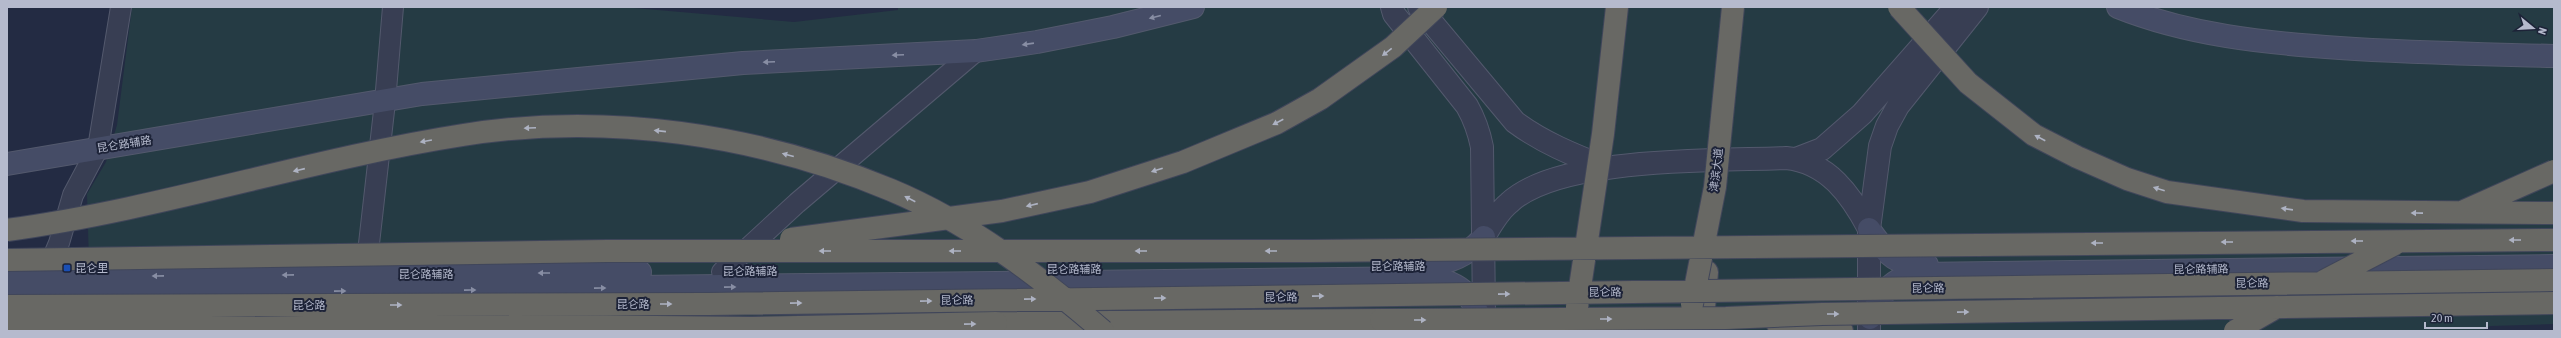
<svg xmlns="http://www.w3.org/2000/svg" width="2561" height="338" font-family="'Asap Condensed','Noto Sans SC',sans-serif">
  <style>
    .green { fill: #253b44 }
    .lines { fill: none; stroke-linecap: round; stroke-linejoin: round }
    .minor-casing { stroke: #53596d; stroke-width: 22 }
    .tertiary-casing { stroke: #53596d; stroke-width: 24 }
    .secondary-casing { stroke: #53596d; stroke-width: 24 }
    .trunk-casing { stroke: #40465a; stroke-width: 24 }
    .minor { stroke: #383e53; stroke-width: 20 }
    .tertiary { stroke: #383e53; stroke-width: 22 }
    .secondary { stroke: #454c66; stroke-width: 22 }
    .trunk { stroke: #686864; stroke-width: 22 }
    .trunk-bridge-casing { stroke: #40465a; stroke-width: 24; stroke-linecap: butt }
    .trunk-bridge { stroke: #686864; stroke-width: 22 }
    .oneway { fill: #888ea4 }
    .oneway2 { fill: #adb2c2 }
    .transit-dot { fill: #1a4fb4; stroke: #1d2338; stroke-width: 1.5 }
    .labels { text-anchor: middle; stroke-width: 4; stroke-linejoin: round; paint-order: stroke }
    .street-label { font-size: 11px; fill: #b5bacd; stroke: #1d2338 }
    .poi-label { font-size: 11px; fill: #b5bacd; stroke: #1d2338; text-anchor: start }
  </style>
  <rect width="100%" height="100%" fill="#232b43"/>
  <path class="green" d="M132 7H623L794 22 898 10V7H2554V324L2490 326 2482 331H91L87 194 106 162 117 125Z"/>
  <g class="lines">
    <defs>
      <path id="minor" d="M366 270 385 102 393 7
        M722 272 797 203 976 51
        M46 274 59 243 73 195 98 148 121 7"/>
      <path id="tertiary" d="M1392 7 1394 14 1467 106C1475 120 1479 132 1482 147L1484 313
        M1419 7 1515 122C1542 142 1573 155 1605 167
        M1796 159 1822 149 1862 114 1956 7
        M1484 237C1491 225 1498 212 1509 203 1558 156 1718 161 1786 158 1828 162 1851 195 1869 229
        M1869 331V229L1880 146 1887 126 1898 106 1977 7"/>
      <path id="secondary" d="M2118 7C2188 35 2265 43 2340 48 2411 53 2482 54 2554 56
        M7 164 422 94 743 63 976 51 1037 42 1113 27 1193 7
        M1869 229C1888 255 1893 265 1927 265
        M1410 266C1441 265 1463 261 1484 237
        M7 278 640 272
        M7 294 1435 278C1467 286 1474 300 1484 329
        M1870 318C1880 296 1891 277 1918 274L2554 266"/>
      <path id="trunk" d="M996 323 1381 320
        M1777 323 1842 331
        M1702 331 1707 272"/>
    </defs>
    <use href="#minor" class="minor-casing"/>
    <use href="#tertiary" class="tertiary-casing"/>
    <use href="#secondary" class="secondary-casing"/>
    <use href="#trunk" class="trunk-casing"/>
    <use href="#minor" class="minor"/>
    <use href="#tertiary" class="tertiary"/>
    <use href="#secondary" class="secondary"/>
    <use href="#trunk" class="trunk"/>
    <defs>
      <path id="trunk-bridge" d="M1899 7 1968 83 2034 135 2077 157 2127 179 2167 192 2303 211 2554 213
        M2464 211 2554 171
        M7 230C161 209 309 159 463 135 606 112 757 134 891 190 970 223 1039 276 1103 331
        M791 239 1002 211 1090 192 1183 162 1277 123 1320 99 1393 47 1436 7
        M7 260 607 251H1310L2554 240
        M2324 281 2395 244
        M1692 304 1715 187 1733 7
        M7 306 708 304 2554 280
        M1577 307 1603 134 1617 7
        M1381 320 1726 318 1822 314 2554 303
        M7 325 249 328 458 325 752 328 996 323
        M2235 331 2277 307"/>
    </defs>
    <use href="#trunk-bridge" class="trunk-bridge-casing"/>
    <use href="#trunk-bridge" class="trunk-bridge"/>
  </g>
  <defs><path id="oneway-solid" d="M-6-.8H1V-3.2L6.5 0L1 3.2V.8H-6Z"/></defs>
  <g class="oneway">
    <use href="#oneway-solid" transform="translate(1155 17) rotate(166)"/>
    <use href="#oneway-solid" transform="translate(1028 44) rotate(172)"/>
    <use href="#oneway-solid" transform="translate(898 55) rotate(177)"/>
    <use href="#oneway-solid" transform="translate(769 62) rotate(177)"/>
    <use href="#oneway-solid" transform="translate(544 273) rotate(180)"/>
    <use href="#oneway-solid" transform="translate(288 275) rotate(179)"/>
    <use href="#oneway-solid" transform="translate(158 276) rotate(179)"/>
    <use href="#oneway-solid" transform="translate(730 287) rotate(-1)"/>
    <use href="#oneway-solid" transform="translate(600 288) rotate(-1)"/>
    <use href="#oneway-solid" transform="translate(470 290) rotate(-1)"/>
    <use href="#oneway-solid" transform="translate(340 291) rotate(-1)"/>
  </g>
  <g class="oneway2">
    <use href="#oneway-solid" transform="translate(1387 52) rotate(142)"/>
    <use href="#oneway-solid" transform="translate(1278 122) rotate(153)"/>
    <use href="#oneway-solid" transform="translate(530 128) rotate(177)"/>
    <use href="#oneway-solid" transform="translate(660 131) rotate(-174)"/>
    <use href="#oneway-solid" transform="translate(2040 138) rotate(-152)"/>
    <use href="#oneway-solid" transform="translate(426 141) rotate(170)"/>
    <use href="#oneway-solid" transform="translate(788 155) rotate(-165)"/>
    <use href="#oneway-solid" transform="translate(299 170) rotate(167)"/>
    <use href="#oneway-solid" transform="translate(1157 170) rotate(162)"/>
    <use href="#oneway-solid" transform="translate(2159 189) rotate(-162)"/>
    <use href="#oneway-solid" transform="translate(910 199) rotate(-153)"/>
    <use href="#oneway-solid" transform="translate(1032 205) rotate(167)"/>
    <use href="#oneway-solid" transform="translate(2287 209) rotate(-172)"/>
    <use href="#oneway-solid" transform="translate(2417 213) rotate(-179)"/>
    <use href="#oneway-solid" transform="translate(2515 240) rotate(180)"/>
    <use href="#oneway-solid" transform="translate(2357 241) rotate(180)"/>
    <use href="#oneway-solid" transform="translate(2227 242) rotate(180)"/>
    <use href="#oneway-solid" transform="translate(2097 243) rotate(180)"/>
    <use href="#oneway-solid" transform="translate(825 251) rotate(-180)"/>
    <use href="#oneway-solid" transform="translate(955 251) rotate(-180)"/>
    <use href="#oneway-solid" transform="translate(1141 251) rotate(-180)"/>
    <use href="#oneway-solid" transform="translate(1271 251) rotate(-180)"/>
    <use href="#oneway-solid" transform="translate(1504 294) rotate(-1)"/>
    <use href="#oneway-solid" transform="translate(1318 296) rotate(-1)"/>
    <use href="#oneway-solid" transform="translate(1160 298) rotate(-1)"/>
    <use href="#oneway-solid" transform="translate(1030 299) rotate(-1)"/>
    <use href="#oneway-solid" transform="translate(926 301) rotate(-1)"/>
    <use href="#oneway-solid" transform="translate(796 303) rotate(-1)"/>
    <use href="#oneway-solid" transform="translate(666 304)"/>
    <use href="#oneway-solid" transform="translate(396 305)"/>
    <use href="#oneway-solid" transform="translate(1963 312) rotate(-1)"/>
    <use href="#oneway-solid" transform="translate(1833 314)"/>
    <use href="#oneway-solid" transform="translate(1606 319)"/>
    <use href="#oneway-solid" transform="translate(1420 320)"/>
    <use href="#oneway-solid" transform="translate(970 324) rotate(-1)"/>
  </g>
  <rect class="transit-dot" x="63" y="264" width="8" height="8" rx="2"/>
  <g class="labels">
    <g class="street-label">
      <text transform="translate(124 144) rotate(-9)" y="4">昆仑路辅路</text>
      <text transform="translate(1716 170) rotate(-83)" y="4">津滨大道</text>
      <text x="1398" y="270">昆仑路辅路</text>
      <text x="1074" y="273">昆仑路辅路</text>
      <text transform="translate(2201 269) rotate(-1)" y="4">昆仑路辅路</text>
      <text x="750" y="275">昆仑路辅路</text>
      <text x="426" y="278">昆仑路辅路</text>
      <text transform="translate(2252 283) rotate(-1)" y="4">昆仑路</text>
      <text transform="translate(1928 288) rotate(-1)" y="4">昆仑路</text>
      <text transform="translate(1605 292) rotate(-1)" y="4">昆仑路</text>
      <text transform="translate(1281 297) rotate(-1)" y="4">昆仑路</text>
      <text transform="translate(957 300) rotate(-1)" y="4">昆仑路</text>
      <text x="633" y="308">昆仑路</text>
      <text x="309" y="309">昆仑路</text>
    </g>
    <g class="poi-label">
      <text x="75" y="272">昆仑里</text>
    </g>
  </g>
  <rect width="2561" height="338" fill="none" stroke="#b5bacd" stroke-width="16"/>
  <g transform="translate(2533 28) rotate(108)" stroke="#1d2338" stroke-width="3" paint-order="stroke">
  <path d="M0-3L7 15L0 10L-7 15Z" fill="#b5bacd"/>
  <text y="-6" font-size="11" font-weight="bold" text-anchor="middle" fill="#b5bacd">N</text>
  </g>
  <path d="M2425 322v6h62v-6" fill="none" stroke="#b5bacd" stroke-width="2"/>
  <text x="2431" y="322" font-size="12" fill="#b5bacd" stroke="#1d2338" stroke-width="3" paint-order="stroke">20 m</text>
</svg>
